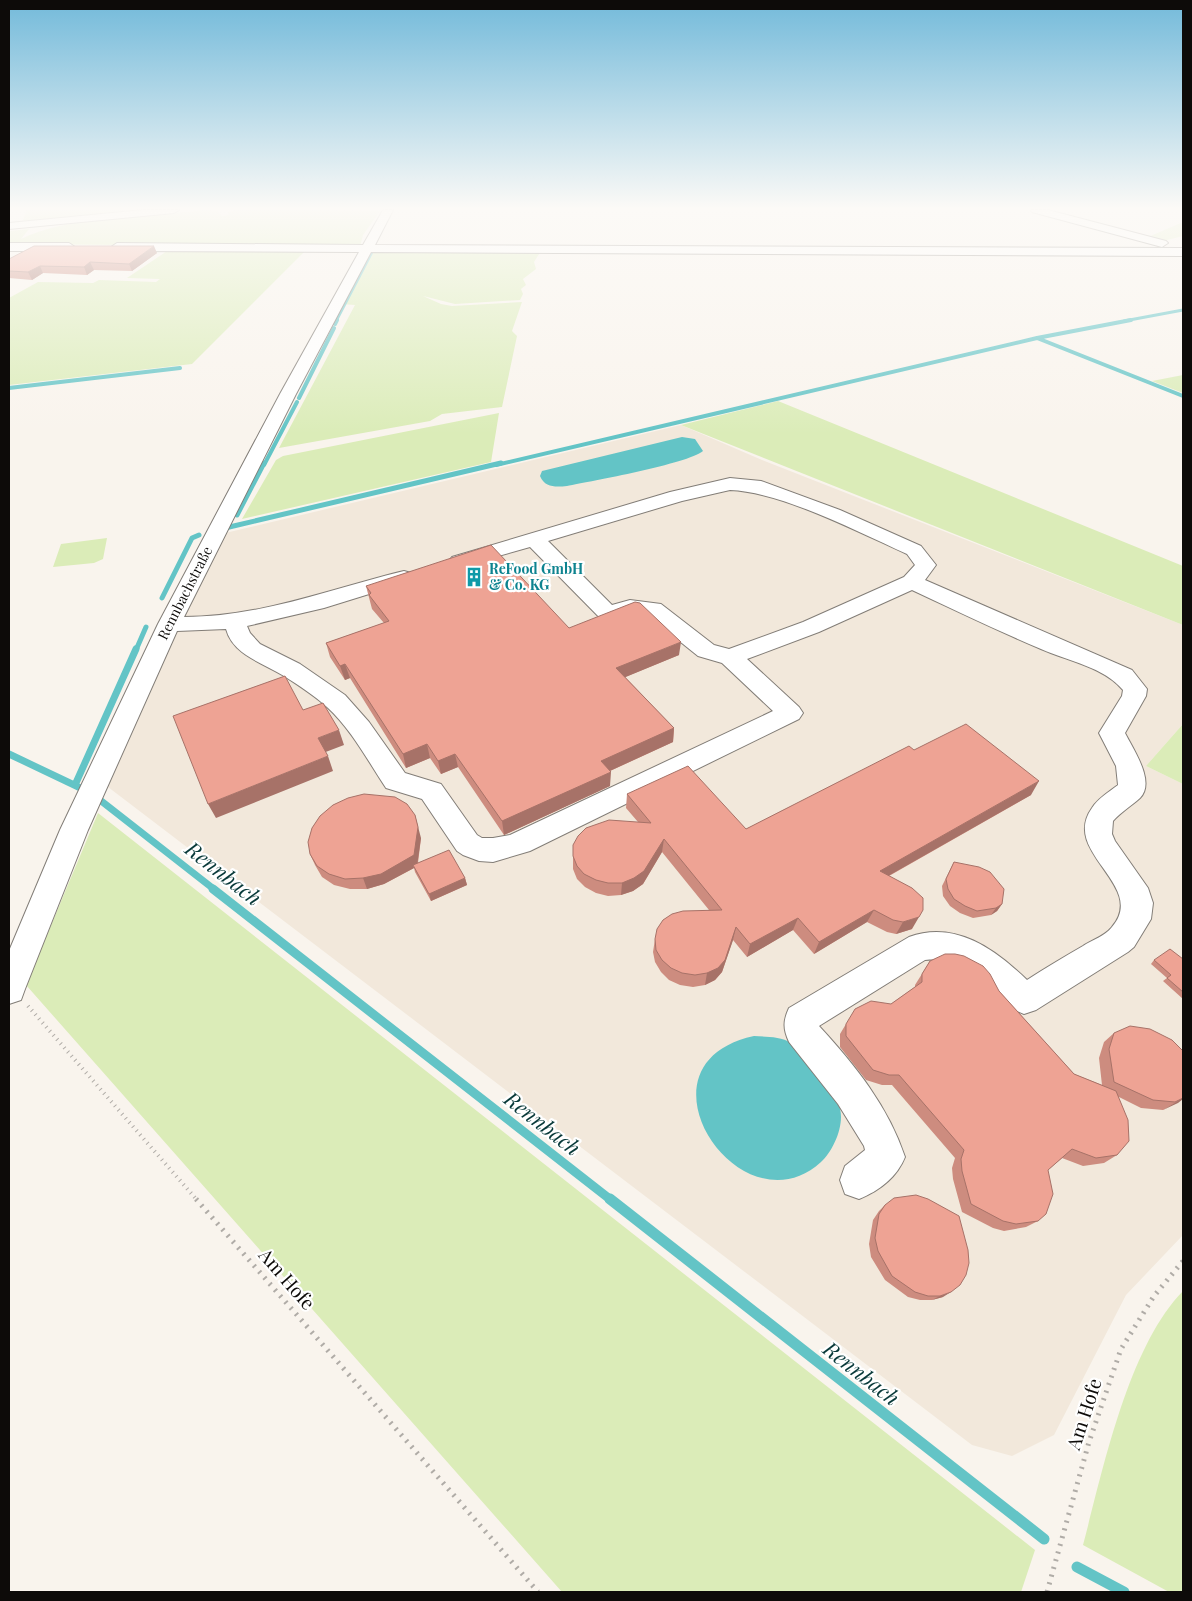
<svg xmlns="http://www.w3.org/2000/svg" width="1192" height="1601" font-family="'Playfair Display',serif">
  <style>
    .built { fill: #f2e8db }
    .green { fill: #dbecb8 }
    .water { fill: #63c4c6 }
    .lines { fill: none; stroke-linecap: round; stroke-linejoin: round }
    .stream-far5 { stroke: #63c4c6; stroke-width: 3 }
    .stream-far4 { stroke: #63c4c6; stroke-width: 4 }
    .stream-far3 { stroke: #63c4c6; stroke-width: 5 }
    .stream-far2 { stroke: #63c4c6; stroke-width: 7 }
    .stream-far1 { stroke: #63c4c6; stroke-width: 9 }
    .stream { stroke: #63c4c6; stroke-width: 11 }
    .minor-casing { stroke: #827d77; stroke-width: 2 }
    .path-far1 { stroke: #b0aca7; stroke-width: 4; stroke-dasharray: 1 4.5; stroke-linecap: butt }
    .path { stroke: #b0aca7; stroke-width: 5; stroke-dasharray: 2 6; stroke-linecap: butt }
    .minor { fill: #fff; fill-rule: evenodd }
    .wall { fill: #cd8c7f }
    .shaded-wall { fill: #a77268 }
    .building { fill: #eea394; stroke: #a77268 }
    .labels { text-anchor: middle; stroke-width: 4.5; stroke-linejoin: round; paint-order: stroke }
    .far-culture-label { font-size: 14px; font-weight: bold; fill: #0d838f; stroke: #fff; text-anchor: start }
    .far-street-label { font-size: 14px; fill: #0d0b09; stroke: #fff }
    .near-street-label { font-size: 19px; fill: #0d0b09; stroke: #fff }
    .near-water-label { font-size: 21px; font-style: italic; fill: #083939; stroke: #fff }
  </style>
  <rect width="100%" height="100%" fill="#f9f4ed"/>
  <path class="built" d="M681 425 762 460 1183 625V724L1146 766 1183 784V1235L1126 1295 1054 1435 1012 1456 972 1445 108 787 221 534Z"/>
  <path class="green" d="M27 210H140L22 222Z
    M207 210 218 211 222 216 229 215 227 212 239 210 380 211 363 235 360 247 9 244V231L29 229 21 239C66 216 155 216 207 210Z
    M1183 222V236L1163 241 1148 237Z
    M170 249 306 250 192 364 9 385V298L38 282 93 283 99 280 156 282 160 279 127 278Z
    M368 251H541L534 262 536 269 523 279 526 285 521 289 523 294 520 300 455 304 423 296 441 304 452 306 522 302 512 331 517 336 502 407 442 414 430 421 279 448 355 305 341 304Z
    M1183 375V393L1152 381Z
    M778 401 1183 566V625L681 425Z
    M499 413 491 462 242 519 276 460 283 456Z
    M107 538 103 559 94 563 53 567 61 544Z
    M1183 724V784L1146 766Z
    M98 813 1035 1550 1021 1592H562L26 985Z
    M1183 1291V1592H1169L1083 1545C1103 1470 1128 1347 1183 1291Z"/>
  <path class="water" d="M682 437 695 439 703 451C687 464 592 481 567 486 556 487 545 488 540 476L542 471Z
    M754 1036C765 1037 781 1036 791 1043 799 1049 806 1062 812 1070 820 1080 832 1091 838 1103 847 1121 834 1150 821 1162 741 1235 625 1064 754 1036Z"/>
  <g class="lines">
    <path class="stream-far5" d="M336 321 373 250
      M1124 321 1183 310"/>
    <path class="stream-far4" d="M335 324 337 320
      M1037 338 1183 396
      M9 388 180 368
      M299 398 334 328
      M264 465 297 402
      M496 465 1037 338 1131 320"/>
    <path class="stream-far3" d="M237 515 264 463
      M225 528 501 463
      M162 598 192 538 199 535
      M136 650 146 627"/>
    <path class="stream-far2" d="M9 754 91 793 215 890
      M75 785 136 649"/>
    <path class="stream-far1" d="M213 889 611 1200"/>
    <path class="stream" d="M610 1199 1044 1539
      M1077 1567 1124 1592"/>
    <defs>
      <path id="minor" d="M143 210H179L174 213 9 229V223Z
        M383 210H393L375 245 1183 248V256L371 252 296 394 184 617C261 617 330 589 404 571L411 573 415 577 411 581 324 608 247 626 250 633 260 644 300 664 345 695 369 722 405 773 441 784 477 835 482 838H493L510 835 773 711 722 663 698 656 647 615 630 614 608 620 600 618 530 547 459 567 452 565 449 561 452 557 670 492 730 478 761 481 840 510 921 546 936 565 925 580 1132 670 1147 689 1146 696 1125 733C1133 749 1156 782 1140 798 1131 806 1121 812 1113 821L1112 834 1115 841 1148 888 1153 903 1151 919 1134 947 1128 952 1036 1010 1024 1014C983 999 982 955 925 960L819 1026C855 1065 888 1106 905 1157 897 1177 879 1191 859 1199L845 1194 840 1180 845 1166 865 1150 864 1146 838 1104 789 1042C783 1029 783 1021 789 1008L909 937C955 920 995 949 1027 980 1045 968 1064 957 1083 946 1092 940 1105 936 1112 927 1148 885 1060 853 1092 808 1098 798 1109 792 1118 785L1116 766 1099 733 1122 696 1123 690C1104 667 1068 661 1041 649 998 631 955 610 912 590L819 632 747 659 799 707 803 713 799 719 530 851 493 862 479 861 463 855 457 851 422 799 386 788C368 761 352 730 327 707 315 696 298 685 284 676 263 663 233 655 226 629L177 631 88 830 25 989 21 1000 9 1004V951L60 830 158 624 280 394 359 252 117 251 111 247 117 243 363 245ZM730 490C782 492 858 532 907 554L915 565 904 577 803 622 729 649 714 645 661 604 630 600 612 605 548 541 682 501Z
        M1031 210H1048L1166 241 1168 243 1162 247 1032 212Z
        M9 243H69L75 247 69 251H9Z"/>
    </defs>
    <use href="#minor" class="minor-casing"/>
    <path class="path-far1" d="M28 1006 197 1200"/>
    <path class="path" d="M196 1199 538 1592
      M1047 1592 1089 1442 1121 1349 1154 1296 1183 1261"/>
    <use href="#minor" class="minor"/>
  </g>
  <path class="wall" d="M157 253 132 271 94 270 87 275 43 273 32 280 9 278V259Z
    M366 586 569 628 679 655 625 677 674 728 673 742 610 771V786L504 835 458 767 441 774 430 758 406 768 350 678 345 680 330 657 326 643 384 623 372 609Z
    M914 750 1031 795 889 876 912 929 896 934 887 932 867 922 814 954 793 930 747 957 733 940 722 972 715 980 705 985 693 987 680 985 669 980 661 972 655 962 653 952 655 939 709 910 662 852 643 884 633 891 621 895 608 896 596 893 585 887 577 879 573 869V856L638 822 626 808 627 794 746 829Z
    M421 838 418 863 465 878 467 885 431 901 415 872 414 868 384 884 367 889H350L334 885 322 877 315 865 310 854Z
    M954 862 1002 904 997 911 991 915 973 918 960 913 950 906 943 896 942 886Z
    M1183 959V999L1163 981 1167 978 1151 964 1154 960Z
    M930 961 999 991 1074 1074 1102 1085 1099 1058 1104 1042 1114 1033 1183 1051V1099L1163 1110 1141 1108 1119 1097 1117 1155 1104 1163 1083 1166 1062 1158 1048 1170 1038 1221 1026 1227 1004 1231 993 1228 962 1212 953 1179 952 1168 955 1158 892 1085H882L866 1080 840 1047V1034L846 1024 891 1004 915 987V985Z
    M885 1205 943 1297 932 1300H920L908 1297 885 1280 871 1257 869 1244 873 1220 879 1211Z"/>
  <path class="shaded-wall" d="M154 246 157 253 132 271 129 264Z
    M90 262 94 270 87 275 84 267Z
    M40 266 43 273 32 280 28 272Z
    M681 642 679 655 616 681V668Z
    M345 664 350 678 345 680 340 666Z
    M674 728 673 742 601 775V761Z
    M339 730 344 745 323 753 318 738Z
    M427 744 430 758 406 768 403 754Z
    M455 754 458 767 441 774 438 761Z
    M328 756 333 771 216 818 208 804Z
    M611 772 610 786 504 835 502 821Z
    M1039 781 1031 795 874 884 880 871Z
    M415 815 421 838 417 866 413 865 414 868 384 884 367 889 363 878Z
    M664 839 662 852 643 884 633 891 621 895 622 883Z
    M465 878 467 885 431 901 429 894Z
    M1002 904 997 911 991 915 996 908Z
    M874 910 867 922 814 954 819 942Z
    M919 917 912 929 896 934 903 922Z
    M798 918 793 930 747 957 750 944Z
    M736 927 733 940 722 972 715 980 705 985 707 973Z
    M1183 1098V1099L1178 1103 1163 1110Z
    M951 1292 943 1297 932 1300 940 1296Z"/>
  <path class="building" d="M34 246H154L129 264 90 262 84 267 40 266 28 272 9 271V259Z
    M491 545 569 628 635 602 640 603 681 642 616 668 674 728 601 761 611 772 502 821 455 754 438 761 427 744 403 754 345 664 340 666 326 643 389 621 369 595 371 593 366 586Z
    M285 676 303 710 323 703 339 730 318 738 328 756 208 804 173 716Z
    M966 724 1039 781 880 871 912 888 923 898V910L919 917 903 922 893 920 874 910 819 942 798 918 750 944 736 927 725 960 718 968 707 973 695 975 682 973 671 968 662 960 656 950 655 939 657 929 663 920 672 914 683 911 722 910 664 839 644 871 634 878 622 883H608L596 880 584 874 577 866 573 856V845L578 836 586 828 609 820 651 823 627 794 688 766 746 829 909 746 914 750Z
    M364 794 395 797 407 804 415 815 418 827 414 855 381 874 363 878 345 879 329 874 317 866 310 854 308 842 312 828 320 816 333 805 348 798Z
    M449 850 465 878 429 894 413 865Z
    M954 862 979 867 990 872 1004 889 1002 904 996 908 977 911 965 906 954 899 948 889 946 879Z
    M1170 949 1183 959V992L1167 978 1171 975 1154 960Z
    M945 954H955L964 956 983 966 990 974 999 991 1074 1074 1116 1091 1128 1120 1129 1141 1117 1155 1096 1158 1072 1149 1048 1170 1053 1194 1046 1214 1038 1221 1016 1224 1003 1221 971 1204 962 1171 961 1159 964 1150 899 1075H889L873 1070 846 1036V1024L855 1009 871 1001 891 1004 922 982V974L930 961Z
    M1130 1026 1150 1029 1172 1040 1183 1051V1098L1175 1102 1153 1100 1114 1082 1109 1049 1114 1033Z
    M916 1195 928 1199 959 1216 968 1250 969 1263 966 1275 960 1285 951 1292 940 1296H928L915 1292 892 1276 878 1251 875 1238 879 1214 885 1205 894 1198Z"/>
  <linearGradient id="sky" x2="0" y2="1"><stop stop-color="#73bada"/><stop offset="0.48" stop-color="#fcfaf7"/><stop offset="1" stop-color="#fcfaf7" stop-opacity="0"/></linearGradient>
  <rect width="1192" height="434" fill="url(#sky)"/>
  <defs>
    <symbol id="building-bare" viewBox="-9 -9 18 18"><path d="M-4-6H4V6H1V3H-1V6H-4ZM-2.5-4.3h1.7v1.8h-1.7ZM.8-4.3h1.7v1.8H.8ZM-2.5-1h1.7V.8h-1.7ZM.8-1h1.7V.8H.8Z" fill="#0f9aa8" stroke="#fff" stroke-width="2.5" paint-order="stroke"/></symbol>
  </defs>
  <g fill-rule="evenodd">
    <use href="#building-bare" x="460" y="563" width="28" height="28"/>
  </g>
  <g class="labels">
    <g class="far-culture-label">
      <text x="489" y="574">ReFood GmbH<tspan x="489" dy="16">&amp; Co. KG</tspan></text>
    </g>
    <g class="far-street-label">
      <text transform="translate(185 593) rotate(-63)" y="5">Rennbachstraße</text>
    </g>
    <g class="near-street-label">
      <text transform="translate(287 1279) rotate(49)" y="7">Am Hofe</text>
      <text transform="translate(1084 1414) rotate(-72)" y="7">Am Hofe</text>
    </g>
    <g class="near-water-label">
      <text transform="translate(223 874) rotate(38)" y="7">Rennbach</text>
      <text transform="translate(542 1124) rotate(38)" y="7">Rennbach</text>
      <text transform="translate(861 1374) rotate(38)" y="7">Rennbach</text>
    </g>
  </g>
  <rect width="1192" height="1601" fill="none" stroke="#0d0b09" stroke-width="20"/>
</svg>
